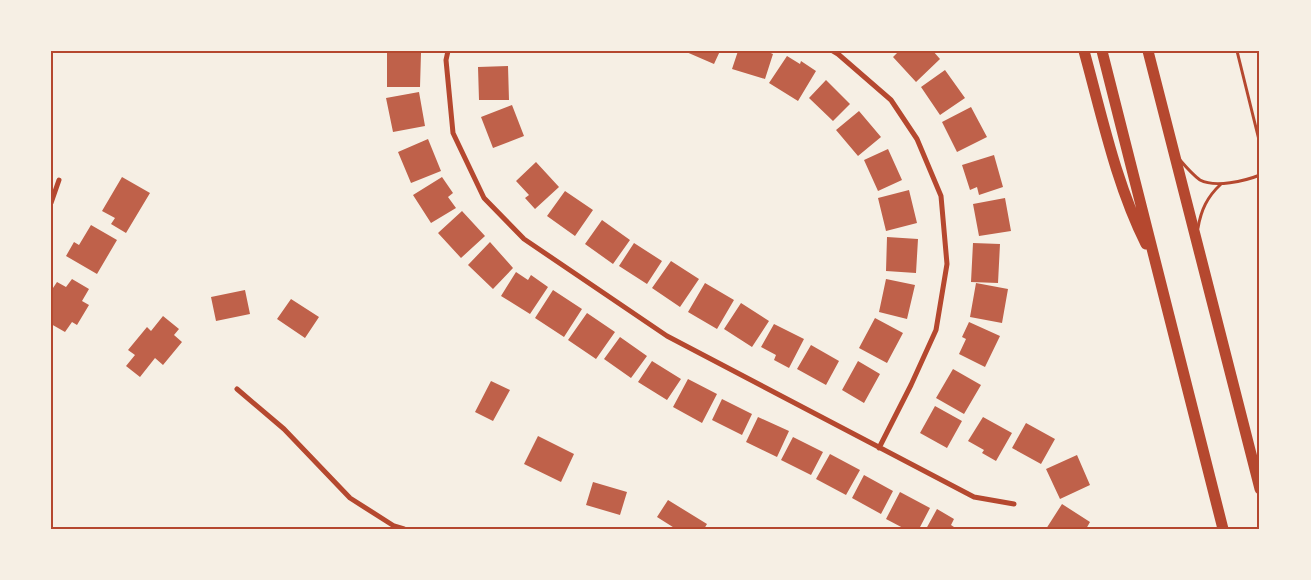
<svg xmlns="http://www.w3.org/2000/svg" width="1311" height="580" font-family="Mulish,sans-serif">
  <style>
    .building { fill: #bf614a }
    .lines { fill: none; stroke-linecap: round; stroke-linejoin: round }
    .service { stroke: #b5482f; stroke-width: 3 }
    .minor { stroke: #b5482f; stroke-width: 5 }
    .trunk { stroke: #b5482f; stroke-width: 11 }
    .neatline { fill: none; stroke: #b5482f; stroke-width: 2 }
  </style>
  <rect width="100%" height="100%" fill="#f6efe4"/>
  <path class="building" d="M684 51H720L714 64Z
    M738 51H766L773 54 765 79 732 69Z
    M899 51H933L940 59 916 82 893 57Z
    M387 53H421L420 87H387Z
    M787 56 800 64 801 61 816 71 798 101 769 83Z
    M508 66 509 100H479L478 67Z
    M945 70 965 98 940 115 921 87Z
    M826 80 850 104 833 121 809 98Z
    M419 92 425 126 393 132 386 98Z
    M512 105 524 136 493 148 481 117Z
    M971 107 987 137 957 152 942 122Z
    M859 111 881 137 858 156 836 130Z
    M428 139 441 171 411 183 398 152Z
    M888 149 902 180 878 191 864 160Z
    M994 155 1003 187 979 195 977 187 970 190 962 165Z
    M536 162 559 187 535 209 525 198 529 195 516 181Z
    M122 177 150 193 126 233 111 224 115 218 102 211Z
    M442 177 453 193 448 197 456 208 431 223 413 195Z
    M909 190 917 223 886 231 878 198Z
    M565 191 593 210 575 236 547 216Z
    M1005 198 1011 231 979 236 973 204Z
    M462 211 485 236 461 258 438 233Z
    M602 220 630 240 613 264 585 244Z
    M91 225 117 240 97 274 66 256 74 242 79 245Z
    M887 237 918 239 916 273 886 271Z
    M490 242 513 268 493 289 468 265Z
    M634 243 662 261 647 284 619 266Z
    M973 243 1000 244 998 283 971 282Z
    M671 261 699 279 680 307 652 288Z
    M516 272 528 280 531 275 548 287 530 314 501 296Z
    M72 279 89 289 82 301 89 305 77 325 72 322 65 332 51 324V291L57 282 66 287Z
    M886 279 915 285 907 319 879 312Z
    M705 283 734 300 717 329 688 312Z
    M976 283 1008 289 1002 323 970 317Z
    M245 290 250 314 216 321 211 297Z
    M553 290 582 309 564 337 535 318Z
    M291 299 319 317 305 338 277 319Z
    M741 303 769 321 752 347 724 329Z
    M587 313 615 332 596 359 568 340Z
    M163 316 179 329 174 335 182 342 163 365 155 358 140 377 126 366 135 355 128 350 147 327 151 331Z
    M875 318 903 333 887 363 859 348Z
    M969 322 1000 336 985 367 959 354 966 339 962 337Z
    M774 324 804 339 789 368 774 360 776 355 761 347Z
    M620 337 647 356 631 378 604 359Z
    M811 345 839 361 826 385 797 369Z
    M652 361 681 379 667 400 638 382Z
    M858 361 880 374 864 403 842 390Z
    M953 369 981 385 964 414 936 398Z
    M688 379 717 394 702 423 673 407Z
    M491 381 510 390 493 421 475 412Z
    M722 399 752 414 742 435 712 420Z
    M935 406 962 421 947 448 920 433Z
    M758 417 789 431 777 457 746 442Z
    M983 417 1012 433 996 461 982 453 984 450 968 441Z
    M1026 423 1055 439 1041 464 1012 448Z
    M538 436 574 454 561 482 524 464Z
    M793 437 823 452 811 475 781 460Z
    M830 454 860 470 846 495 816 479Z
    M1077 455 1090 485 1060 499 1046 469Z
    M864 475 893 491 881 514 852 498Z
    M593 482 627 492 620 515 586 505Z
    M900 492 930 508 919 529H905L886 519Z
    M668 500 707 524 704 529H676L657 517Z
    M1062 504 1090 522 1086 529H1046Z
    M937 509 954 519 951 525 957 529H926Z"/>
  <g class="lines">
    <path class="service" d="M1237 51 1260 144
      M1180 160C1186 167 1193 175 1200 180 1215 188 1245 181 1260 175
      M1198 228C1201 210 1207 197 1221 184"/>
    <path class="minor" d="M448 51 446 60 453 133 484 198 524 239 667 336 974 497 1014 504
      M833 51 838 54 891 100 917 139 941 196 947 264 936 330 911 385 879 448
      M51 203 59 180
      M237 389 284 429 350 498 394 526 404 529"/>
    <path class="trunk" d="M1084 51C1102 116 1116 184 1146 244
      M1102 51 1223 529
      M1148 51 1260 489"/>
  </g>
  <rect width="1311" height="580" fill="none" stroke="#f6efe4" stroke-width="105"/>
  <rect x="52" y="52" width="1206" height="476" class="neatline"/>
</svg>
